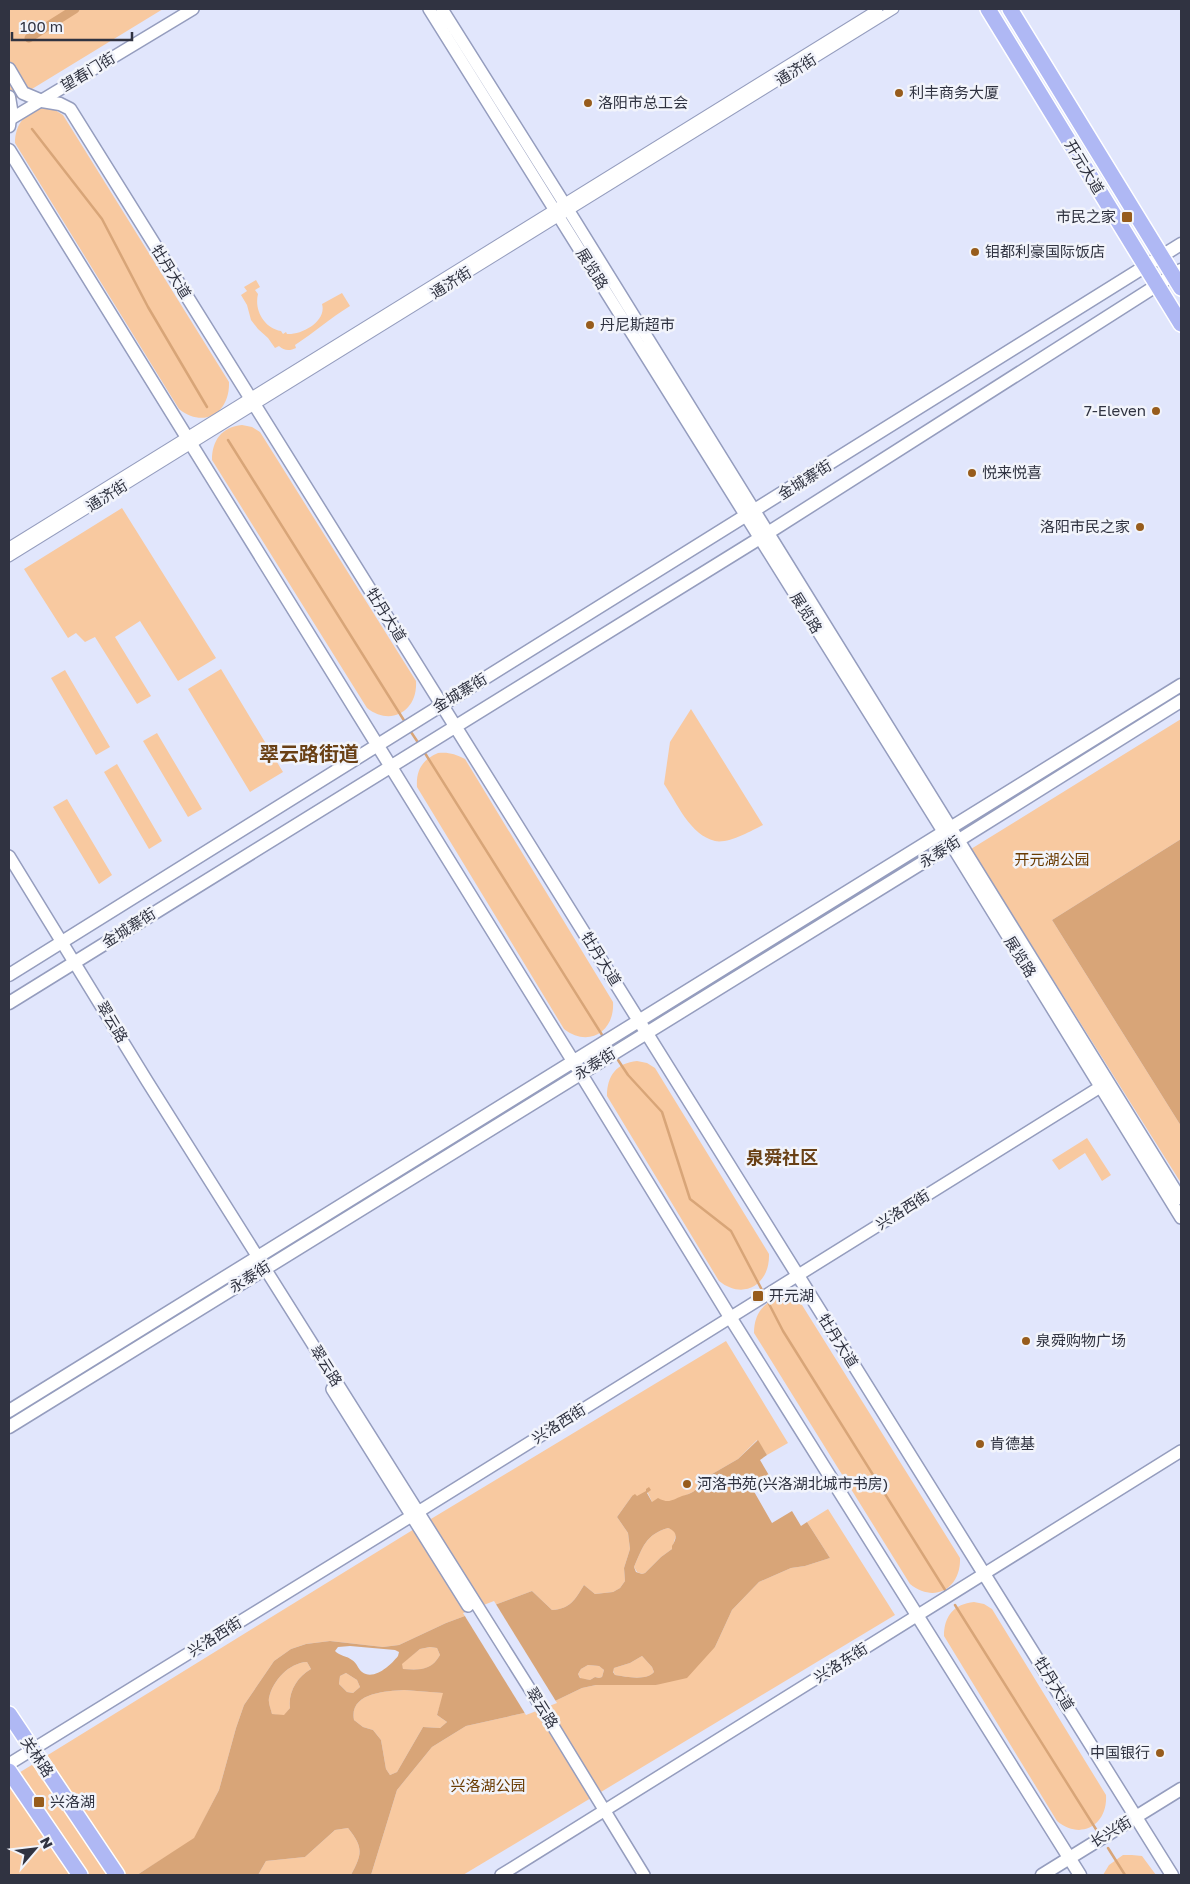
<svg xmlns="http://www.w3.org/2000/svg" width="1190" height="1884" font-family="'Golos Text','Noto Sans SC',sans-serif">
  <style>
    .green { fill: #f8c9a0 }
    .water { fill: #d8a578; fill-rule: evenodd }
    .pier { fill: #e1e6fc }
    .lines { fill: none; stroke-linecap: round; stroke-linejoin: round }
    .stream { stroke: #d8a578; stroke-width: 2.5 }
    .canal { stroke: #d8a578; stroke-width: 9 }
    .minor-casing { stroke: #959dbe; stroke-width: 11 }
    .tertiary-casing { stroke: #959dbe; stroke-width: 14 }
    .secondary-casing { stroke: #959dbe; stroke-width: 15 }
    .primary-casing { stroke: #fff; stroke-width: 18 }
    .minor { stroke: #fff; stroke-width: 9 }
    .tertiary { stroke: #fff; stroke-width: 11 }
    .secondary { stroke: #fff; stroke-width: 12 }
    .primary { stroke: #afb8f4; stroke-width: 15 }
    .poi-dot { fill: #975c1c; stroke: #f2f4fb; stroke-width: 2 }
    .labels { text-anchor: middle; stroke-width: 5; stroke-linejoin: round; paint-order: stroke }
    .street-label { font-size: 15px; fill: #303341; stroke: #f2f4fb }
    .poi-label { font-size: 15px; fill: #303341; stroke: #f2f4fb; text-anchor: start }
    .park-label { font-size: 15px; fill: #693a00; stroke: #f2f4fb }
    .quarter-label { font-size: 18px; font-weight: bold; fill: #694015; stroke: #f2f4fb }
    .district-label { font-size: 20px; font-weight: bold; fill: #694015; stroke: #f2f4fb }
  </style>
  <rect width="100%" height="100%" fill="#e1e6fc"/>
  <path class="green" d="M11 9H163L9 103V10Z
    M46 108 55 110 63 115 229 382C230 413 204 429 179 409L15 143C15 124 26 110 46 108Z
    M256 280 260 287 255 290 258 294C254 310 264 328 281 331L283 334 286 332 287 334C302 335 327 321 322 304L342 293 350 306C330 318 314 333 295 345L296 348C290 351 284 351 279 346L275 348 268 338 258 329 251 320 247 305 241 295 247 291 244 287Z
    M242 425 252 427 260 432 416 681C418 711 391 727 367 708L212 460C212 440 222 427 242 425Z
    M122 508 216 658 178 681 140 621 115 637 151 696 137 704 95 637 85 642 76 633 68 638 24 569Z
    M221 669 283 772 250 792 188 689Z
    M65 670 110 747 96 755 51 678Z
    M691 709 763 825C751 831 728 844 715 841 690 835 677 803 664 784L670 742Z
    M1181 719V839L1052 920 1181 1126V1183L971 849Z
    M157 733 202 809 188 817 143 741Z
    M438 753C449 752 455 754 465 759L613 1002C615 1032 588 1048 564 1029L417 787C416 770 422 760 438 753Z
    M117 764 162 841 149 849 104 772Z
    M67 799 112 875 99 884 53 807Z
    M637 1061 647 1063 655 1068 769 1254C770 1284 744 1301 719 1281L607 1096C607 1075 617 1063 637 1061Z
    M1087 1138 1111 1175 1102 1181 1085 1153 1059 1170 1052 1160Z
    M784 1298 794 1300 802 1305 960 1558C961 1588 935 1604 910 1584L754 1333C754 1313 764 1300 784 1298Z
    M726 1341 788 1443 767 1455 757 1440 738 1459 700 1481 695 1491 671 1502H652L647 1491 637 1497 632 1496 617 1517 628 1533 630 1549 624 1568 625 1581 620 1588 613 1592 595 1594 584 1585C575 1600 570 1609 552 1610L532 1591 446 1623 399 1645 383 1647 330 1641 306 1644 291 1649 274 1661 244 1705 236 1728 219 1790 194 1839 137 1875H9V1779L411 1531Z
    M828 1509 895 1615 463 1875H371L397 1790 432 1747 466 1726 524 1713 555 1701 582 1688 596 1685H656L715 1647 732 1610 759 1582 791 1568 805 1566 830 1558 807 1522Z
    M668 1528 674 1530 676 1535 672 1549 661 1557 645 1573 642 1574 637 1572 634 1567C643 1547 645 1535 668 1528Z
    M974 1602 984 1604 992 1609 1106 1795C1108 1825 1081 1841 1057 1821L944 1636C944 1616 954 1604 974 1602Z
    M430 1647 437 1648 440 1655C431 1671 420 1670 403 1669L401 1664 420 1649Z
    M642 1656 652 1667 654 1672C646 1681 627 1677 615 1675L613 1671 614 1668 630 1663Z
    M307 1662 311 1669C297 1677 288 1692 290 1708L284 1716 272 1714C271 1710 268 1703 269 1698 273 1680 289 1663 307 1662Z
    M588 1665 599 1666 604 1670 602 1677 599 1678 595 1677 590 1680 581 1679 578 1674 581 1669Z
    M346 1673 357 1680 360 1687 353 1693 347 1692 339 1684 340 1676Z
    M404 1690 444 1693 437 1715 447 1722 440 1728 423 1727 397 1772 390 1775 386 1769 381 1740 373 1730 363 1727 354 1720C349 1693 385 1691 404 1690Z
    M348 1828C364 1848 362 1854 351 1875H258L266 1861 305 1857 335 1830Z
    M1123 1855H1132L1142 1856 1156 1875H1103L1109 1865Z"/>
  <path class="water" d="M1181 839V1126L1052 920Z
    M758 1440 767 1455 760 1460 770 1477 752 1488 772 1523 792 1511 801 1526 807 1522 830 1558 805 1566 791 1568 759 1582 732 1610 715 1647 687 1678 656 1685H596L582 1688 555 1701 524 1713 466 1726 432 1747 397 1790 371 1875H351C362 1854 364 1848 348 1828L335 1830 305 1857 266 1861 258 1875H137L194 1838 219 1790 236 1728 244 1705 274 1661 291 1649 306 1644 330 1641 383 1647 399 1645 446 1623 532 1591 552 1610C570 1609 575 1600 584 1585L595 1594 613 1592 620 1588 625 1581 624 1568 630 1549 628 1533 617 1517 632 1496 635 1494 637 1496 646 1491V1489L649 1487 651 1490 647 1493 652 1502 658 1498C669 1504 672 1500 682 1496 692 1493 697 1492 700 1481L738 1459ZM668 1528C678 1532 677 1538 672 1546V1549L661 1557 645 1573 642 1574 636 1572 634 1567C643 1547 645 1535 668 1528ZM350 1646 395 1650 399 1652 398 1656C391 1665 374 1681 362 1672 358 1669 357 1663 352 1660 347 1656 340 1656 335 1651L338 1647ZM430 1647 437 1648 440 1655C431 1671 419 1670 403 1669L402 1664 420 1649ZM642 1656 652 1667 654 1672C646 1681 627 1677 615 1675L613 1672 614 1668 630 1663ZM307 1662 311 1669C297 1677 288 1692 290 1708L284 1715 272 1714C271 1709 268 1703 269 1698 273 1680 289 1663 307 1662ZM588 1665 599 1666 604 1670 602 1677 599 1678 595 1677 590 1680 580 1678 578 1674 581 1669ZM346 1673 357 1680 360 1687 353 1693 347 1692 339 1684 340 1676ZM404 1690 443 1693 437 1715 447 1722 440 1728 423 1727 397 1772 390 1775 386 1769 381 1740 373 1730 363 1727 354 1720C349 1693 385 1691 404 1690Z"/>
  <path class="pier" d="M494 1601 557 1703 526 1715 463 1613Z"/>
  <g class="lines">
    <path class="stream" d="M32 129 102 219 148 307 207 407
      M228 440 405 722
      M409 729 419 744
      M423 750 604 1038
      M616 1057 628 1075 662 1112 690 1199 731 1231 763 1292
      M767 1300 783 1331 947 1593
      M955 1605 1099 1834
      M1108 1848 1125 1875"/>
    <path class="canal" d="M29 38 75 9"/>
    <defs>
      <path id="minor" d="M9 547 878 9
        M9 557 894 9"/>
      <path id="tertiary" d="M429 9 944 833 1181 1218
        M442 9 564 203 1181 1199
        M9 120 193 9
        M9 856 147 1081 553 1726 644 1875
        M332 1389 468 1606
        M9 1764 418 1512 1105 1084
        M501 1875 1181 1451"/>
      <path id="secondary" d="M9 69 23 93 42 101 60 104 70 109 1172 1875
        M9 97 11 109 9 126
        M9 150 573 1061 730 1317 1080 1875
        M9 975 1181 244
        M9 1003 760 538 1181 270
        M9 1411 1181 685
        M9 1427 951 845 1181 701
        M1042 1875 1181 1789"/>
      <path id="primary" d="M988 9 1181 324
        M1010 9 1181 288
        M9 1714 117 1875
        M9 1771 80 1875"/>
    </defs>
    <use href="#minor" class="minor-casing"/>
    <use href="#tertiary" class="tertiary-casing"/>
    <use href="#secondary" class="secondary-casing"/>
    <use href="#primary" class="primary-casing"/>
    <use href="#minor" class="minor"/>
    <use href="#tertiary" class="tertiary"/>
    <use href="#secondary" class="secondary"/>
    <use href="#primary" class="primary"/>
  </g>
  <g class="poi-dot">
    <circle cx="899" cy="93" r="5"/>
    <circle cx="588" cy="103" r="5"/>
    <rect x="1121" y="211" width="12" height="12" rx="2.5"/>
    <circle cx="975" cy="252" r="5"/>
    <circle cx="590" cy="325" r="5"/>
    <circle cx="1156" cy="411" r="5"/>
    <circle cx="972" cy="473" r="5"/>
    <circle cx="1140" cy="527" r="5"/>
    <rect x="752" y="1290" width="12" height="12" rx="2.5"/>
    <circle cx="1026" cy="1341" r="5"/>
    <circle cx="980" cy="1444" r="5"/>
    <circle cx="687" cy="1484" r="5"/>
    <circle cx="1160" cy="1753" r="5"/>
    <rect x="33" y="1796" width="12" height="12" rx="2.5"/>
  </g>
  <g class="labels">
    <g class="street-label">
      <text transform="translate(796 70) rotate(-32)" y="5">通济街</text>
      <text transform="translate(88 72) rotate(-31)" y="5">望春门街</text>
      <text transform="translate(1084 167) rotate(59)" y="5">开元大道</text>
      <text transform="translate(592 269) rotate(58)" y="5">展览路</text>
      <text transform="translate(171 272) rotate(58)" y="5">牡丹大道</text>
      <text transform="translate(451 283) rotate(-32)" y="5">通济街</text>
      <text transform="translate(805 480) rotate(-32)" y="5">金城寨街</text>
      <text transform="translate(107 496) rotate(-32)" y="5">通济街</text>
      <text transform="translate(806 613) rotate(58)" y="5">展览路</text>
      <text transform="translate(386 615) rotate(58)" y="5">牡丹大道</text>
      <text transform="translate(460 693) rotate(-31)" y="5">金城寨街</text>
      <text transform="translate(940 852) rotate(-32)" y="5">永泰街</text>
      <text transform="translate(129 928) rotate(-32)" y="5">金城寨街</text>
      <text transform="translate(1020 957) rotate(58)" y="5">展览路</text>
      <text transform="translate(601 959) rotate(58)" y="5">牡丹大道</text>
      <text transform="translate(112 1022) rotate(59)" y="5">翠云路</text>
      <text transform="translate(595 1064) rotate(-32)" y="5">永泰街</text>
      <text transform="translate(903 1210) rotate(-32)" y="5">兴洛西街</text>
      <text transform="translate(250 1277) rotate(-32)" y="5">永泰街</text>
      <text transform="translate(838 1341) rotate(58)" y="5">牡丹大道</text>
      <text transform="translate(326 1366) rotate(58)" y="5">翠云路</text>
      <text transform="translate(559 1424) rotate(-32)" y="5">兴洛西街</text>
      <text transform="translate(215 1637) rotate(-32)" y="5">兴洛西街</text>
      <text transform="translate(841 1663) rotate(-32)" y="5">兴洛东街</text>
      <text transform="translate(1054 1684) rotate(58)" y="5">牡丹大道</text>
      <text transform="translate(542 1708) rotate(58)" y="5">翠云路</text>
      <text transform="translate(37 1757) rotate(56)" y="5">关林路</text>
      <text transform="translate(1111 1832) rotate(-31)" y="5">长兴街</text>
    </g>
    <g class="poi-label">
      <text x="909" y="98">利丰商务大厦</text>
      <text x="598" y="108">洛阳市总工会</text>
      <text x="1116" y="222" text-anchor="end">市民之家</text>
      <text x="985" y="257">钼都利豪国际饭店</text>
      <text x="600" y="330">丹尼斯超市</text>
      <text x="1146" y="416" text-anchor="end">7-Eleven</text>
      <text x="982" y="478">悦来悦喜</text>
      <text x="1130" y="532" text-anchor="end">洛阳市民之家</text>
      <text x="769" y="1301">开元湖</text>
      <text x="1036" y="1346">泉舜购物广场</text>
      <text x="990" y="1449">肯德基</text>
      <text x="697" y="1489">河洛书苑(兴洛湖北城市书房)</text>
      <text x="1150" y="1758" text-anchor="end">中国银行</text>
      <text x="50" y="1807">兴洛湖</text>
    </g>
    <g class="park-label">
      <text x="1052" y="865">开元湖公园</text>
      <text x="488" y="1791">兴洛湖公园</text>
    </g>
    <g class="quarter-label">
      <text x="782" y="1164">泉舜社区</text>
    </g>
    <g class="district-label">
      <text x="309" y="761">翠云路街道</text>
    </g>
  </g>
  <rect width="1190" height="1884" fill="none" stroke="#303341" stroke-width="20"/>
  <g transform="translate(35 1849) rotate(62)" stroke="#f2f4fb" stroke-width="4" paint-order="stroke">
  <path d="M0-4L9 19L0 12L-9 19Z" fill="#303341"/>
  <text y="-8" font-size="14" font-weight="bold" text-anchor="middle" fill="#303341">N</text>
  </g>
  <path d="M12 32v8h120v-8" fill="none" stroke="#303341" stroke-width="2.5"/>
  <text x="20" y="32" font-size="15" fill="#303341" stroke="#f2f4fb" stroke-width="4" paint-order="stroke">100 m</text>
</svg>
